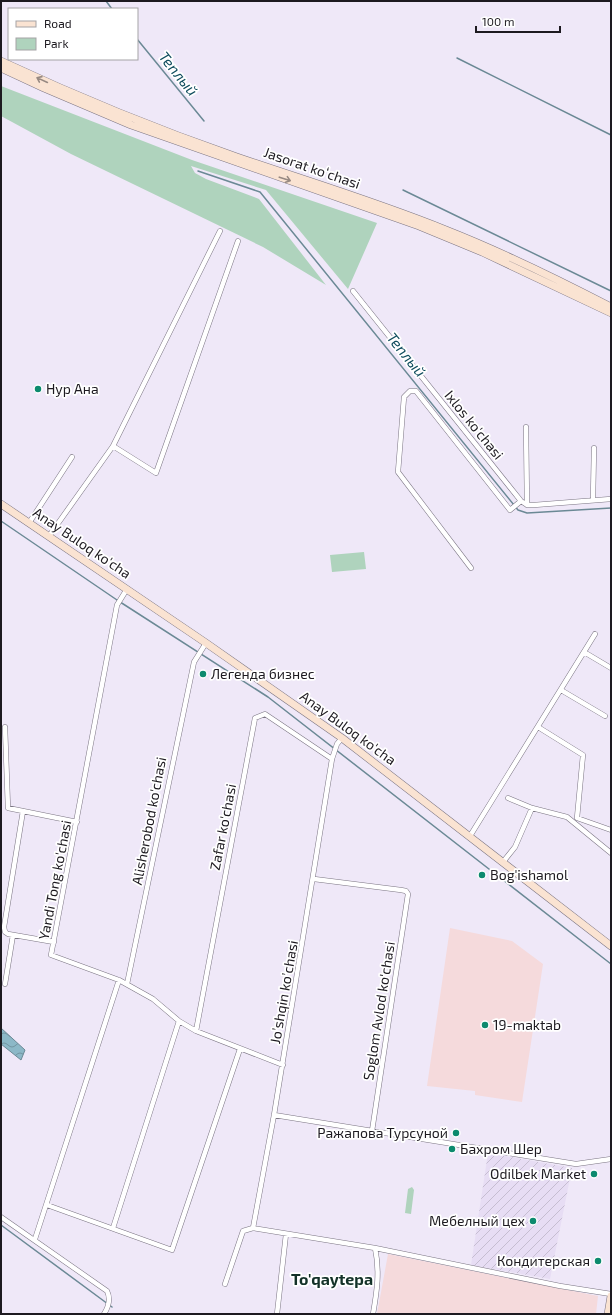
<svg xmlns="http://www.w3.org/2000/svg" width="612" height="1315" font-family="'Exo 2',sans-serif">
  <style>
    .industrial { fill: url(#industrial-furrows) }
    .education { fill: #f5dadc }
    .green { fill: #afd3bd }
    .water { fill: url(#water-waves); stroke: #6b8995 }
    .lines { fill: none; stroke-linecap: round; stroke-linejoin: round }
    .stream { stroke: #6b8995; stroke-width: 1.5 }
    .street-casing { stroke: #7b7583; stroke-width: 5.5 }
    .secondary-casing { stroke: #7b7583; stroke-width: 8 }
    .street { stroke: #fff; stroke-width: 4.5 }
    .secondary { stroke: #fae3d2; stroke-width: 7 }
    .oneway { stroke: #978982 }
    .poi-dot { fill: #0c8a6e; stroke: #fff; stroke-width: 1.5 }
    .labels { text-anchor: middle; stroke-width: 3.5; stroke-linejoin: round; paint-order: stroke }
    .street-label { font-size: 14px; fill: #1d1a20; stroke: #fff }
    .poi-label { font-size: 14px; fill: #1d1a20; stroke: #fff; text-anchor: start }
    .water-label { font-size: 15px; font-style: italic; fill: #104d5e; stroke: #fff }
    .quarter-label { font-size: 16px; font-weight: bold; fill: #133128; stroke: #fff }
  </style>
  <defs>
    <pattern id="industrial-furrows" width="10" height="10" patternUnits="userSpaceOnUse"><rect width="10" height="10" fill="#e7ddf4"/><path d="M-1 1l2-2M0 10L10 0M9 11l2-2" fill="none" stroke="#c6bdd1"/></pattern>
    <pattern id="water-waves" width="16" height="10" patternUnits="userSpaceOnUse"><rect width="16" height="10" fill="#8cb8c7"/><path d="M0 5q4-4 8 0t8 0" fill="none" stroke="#7295a1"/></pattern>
  </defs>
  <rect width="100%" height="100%" fill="#efe8f8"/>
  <path class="industrial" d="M488 1153 572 1168 550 1279 471 1265Z"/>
  <path class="education" d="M450 928 512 941 543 964 522 1102 475 1095V1091L427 1086Z
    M388 1254 598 1296 596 1314H377Z"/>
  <path class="green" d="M1 86 192 160 377 223 348 289 266 190 191 166 195 173 206 179 259 199 326 285 263 247 71 154 1 116Z
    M364 552 366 569 332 572 330 555Z
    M412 1187 414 1190 411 1214 405 1213 408 1189Z"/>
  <path class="water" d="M1 1028 25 1050 21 1060 1 1044Z"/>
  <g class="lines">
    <path class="stream" d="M106 1 112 9
      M137 39 204 121
      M457 58 611 135
      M198 171 260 192 518 510 527 513 611 508
      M403 190 611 291
      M1 521 117 600 268 697 611 964
      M1 1225 112 1307"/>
    <defs>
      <path id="street" d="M353 291 521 501 527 505H534L611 499
        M526 427 527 505
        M113 446 156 473 238 241
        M593 499 594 448
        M29 523 72 457
        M49 536 113 446 220 231
        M471 568 398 472 404 397 410 391H416L510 510 521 501
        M127 589 117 605 51 955 119 980 153 999 179 1021 196 1031 283 1065
        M584 652 611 668
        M561 690 605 716
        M5 727 8 808 77 822
        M538 727 583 755 577 818 611 830
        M508 798 532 808 567 817 611 853
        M23 811 4 927 5 932 8 934 54 942
        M470 836 595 634
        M503 862 515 847 532 808
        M314 879 401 890 406 891 408 894 372 1131
        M5 984 13 935
        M127 984 194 662 206 643
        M196 1031 255 718 265 714 332 759
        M274 1115 576 1164 611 1159
        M47 1205 172 1250 240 1049
        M1 1217 107 1291C111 1299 109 1306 104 1314
        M113 1228 179 1021
        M253 1228 274 1115 332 759 337 744 342 738
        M35 1239 119 980
        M225 1284 243 1231 253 1228 375 1248 560 1286 611 1294
        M277 1314 286 1234
        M373 1314C377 1291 380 1271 375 1248"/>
      <path id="secondary" d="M1 61C78 97 156 129 237 157 307 181 377 202 446 230 502 252 557 279 611 307
        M1 68 44 88 131 125 419 226 482 252 611 313
        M1 504 206 643 342 738 611 946
        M608 1314 611 1296"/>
    </defs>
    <use href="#street" class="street-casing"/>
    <use href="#secondary" class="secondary-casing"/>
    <use href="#street" class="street"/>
    <use href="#secondary" class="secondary"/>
  </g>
  <defs><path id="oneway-shaft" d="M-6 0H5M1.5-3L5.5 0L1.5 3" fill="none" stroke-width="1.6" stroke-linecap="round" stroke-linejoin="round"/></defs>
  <g class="oneway">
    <use href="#oneway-shaft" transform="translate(42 80) rotate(-155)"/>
    <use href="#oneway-shaft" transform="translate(285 179) rotate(18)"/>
  </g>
  <g class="poi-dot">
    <circle cx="38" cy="389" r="4"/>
    <circle cx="203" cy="674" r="4"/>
    <circle cx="482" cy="875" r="4"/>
    <circle cx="485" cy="1025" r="4"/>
    <circle cx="456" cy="1133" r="4"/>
    <circle cx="452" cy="1149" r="4"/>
    <circle cx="594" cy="1174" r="4"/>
    <circle cx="533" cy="1221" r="4"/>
    <circle cx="598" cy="1261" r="4"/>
  </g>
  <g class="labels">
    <g class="street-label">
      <text transform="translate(312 168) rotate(19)" y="5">Jasorat koʻchasi</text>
      <text transform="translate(474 425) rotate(51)" y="5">Ixlos ko'chasi</text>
      <text transform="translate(82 543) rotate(34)" y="5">Anay Buloq ko'cha</text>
      <text transform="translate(348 728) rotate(36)" y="5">Anay Buloq ko'cha</text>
      <text transform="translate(149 821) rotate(-79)" y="5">Alisherobod ko'chasi</text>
      <text transform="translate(223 827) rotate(-79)" y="5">Zafar ko'chasi</text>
      <text transform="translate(55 880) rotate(-79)" y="5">Yandi Tong ko'chasi</text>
      <text transform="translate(284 992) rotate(-80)" y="5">Joʼshqin koʼchasi</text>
      <text transform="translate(379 1011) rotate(-81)" y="5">Soglom Avlod ko'chasi</text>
    </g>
    <g class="poi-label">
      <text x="46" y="394">Нур Ана</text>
      <text x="211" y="679">Легенда бизнес</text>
      <text x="490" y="880">Bog'ishamol</text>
      <text x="493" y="1030">19-maktab</text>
      <text x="448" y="1138" text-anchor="end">Ражапова Турсуной</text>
      <text x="460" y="1154">Бахром Шер</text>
      <text x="586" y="1179" text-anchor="end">Odilbek Market</text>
      <text x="525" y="1226" text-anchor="end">Мебелный цех</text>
      <text x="590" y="1266" text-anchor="end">Кондитерская</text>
    </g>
    <g class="water-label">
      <text transform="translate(178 74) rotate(51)" y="5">Теплый</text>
      <text transform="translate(406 355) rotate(51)" y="5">Теплый</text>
    </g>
    <g class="quarter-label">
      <text x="332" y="1285">To'qaytepa</text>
    </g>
  </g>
  <rect width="612" height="1315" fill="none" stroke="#1d1a20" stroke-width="4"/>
  <rect x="8" y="8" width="130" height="52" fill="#ffffff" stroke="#a5a3a6"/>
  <rect x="16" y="21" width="20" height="6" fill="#fae3d2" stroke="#a5a3a6"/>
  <text x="44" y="28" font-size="12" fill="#1d1a20">Road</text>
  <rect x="16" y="38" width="20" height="12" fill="#afd3bd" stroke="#a5a3a6"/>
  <text x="44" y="48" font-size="12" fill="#1d1a20">Park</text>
  <path d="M476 26v6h84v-6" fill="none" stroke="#1d1a20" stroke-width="2"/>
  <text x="482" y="26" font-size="12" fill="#1d1a20" stroke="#ffffff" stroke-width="3" paint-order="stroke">100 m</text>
</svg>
